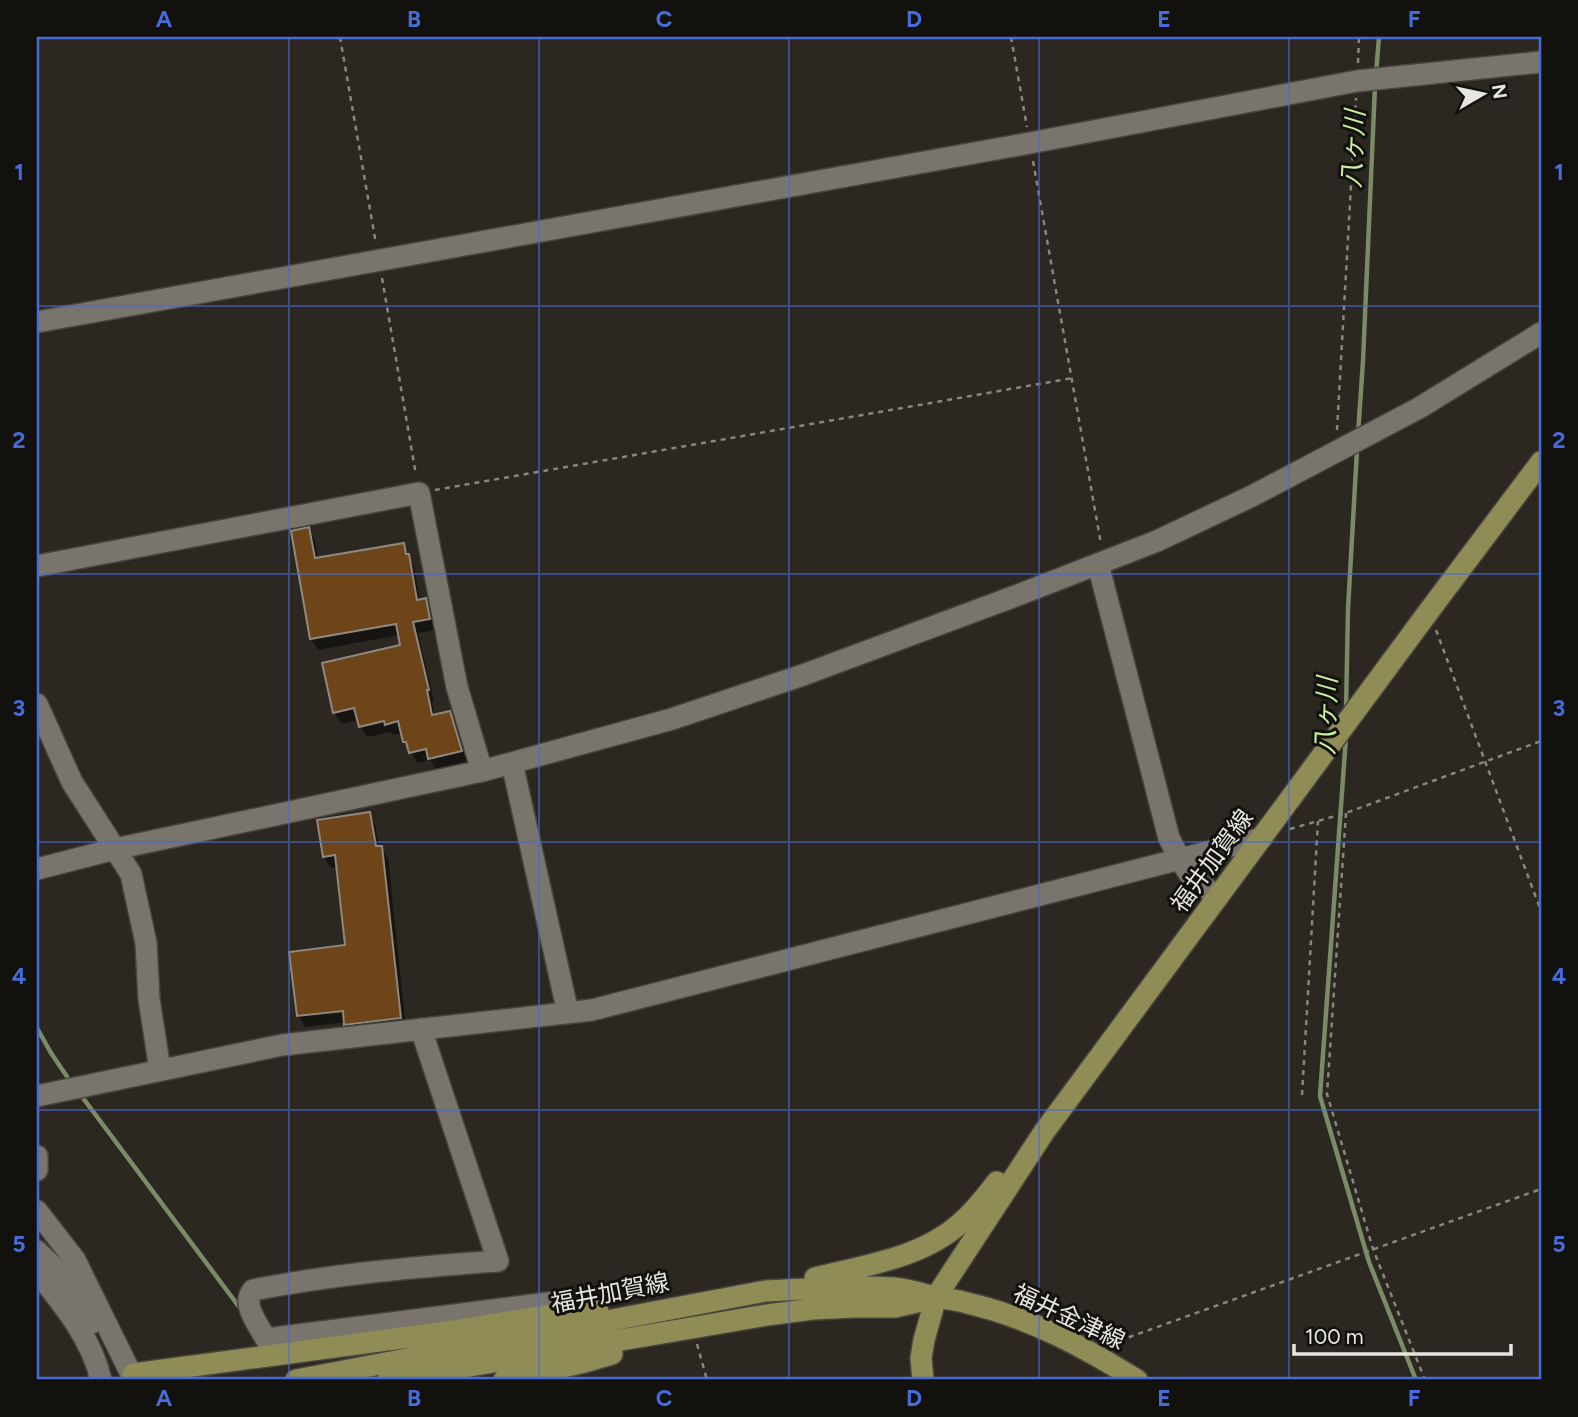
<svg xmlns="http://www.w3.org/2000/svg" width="1578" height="1417" font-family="Figtree,'Noto Sans JP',sans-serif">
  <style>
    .shadow { fill: #0007 }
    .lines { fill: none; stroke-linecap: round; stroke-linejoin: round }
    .stream { stroke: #7a8b66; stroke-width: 4.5 }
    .building { fill: #6e4518; stroke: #8f8880; stroke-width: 2 }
    .minor-casing { stroke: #47443d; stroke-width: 24 }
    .major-casing { stroke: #47443d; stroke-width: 24 }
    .path { stroke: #898680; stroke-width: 2.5; stroke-dasharray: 5 5; stroke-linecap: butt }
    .minor { stroke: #79756c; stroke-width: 21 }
    .major { stroke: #8f8c56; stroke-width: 21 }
    .grid { fill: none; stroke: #456cda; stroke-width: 2; stroke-opacity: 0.55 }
    .labels { text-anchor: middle; stroke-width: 6; stroke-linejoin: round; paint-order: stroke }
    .street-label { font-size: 24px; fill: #e7e5e0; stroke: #13110e }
    .water-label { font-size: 26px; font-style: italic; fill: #c8efa0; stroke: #13110e }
    .neatline { fill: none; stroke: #456cda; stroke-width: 2.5 }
    .grid-label { font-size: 23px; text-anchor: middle; font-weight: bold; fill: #456cda }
  </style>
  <rect width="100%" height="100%" fill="#2c2821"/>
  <path class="shadow" d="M308 529 315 540 318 559 403 544 414 567 420 601 425 600 432 611 435 630 418 633 434 701H432L435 716 449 713 456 724 467 762 436 769 430 760 417 763 405 741 403 733 393 735 391 732 367 737 360 726 359 720 341 724 335 713 324 665 402 646 400 635 318 650 311 639Z
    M369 814 375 825 379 848 381 847 388 858 406 1029 352 1035 346 1022 305 1027 299 1016 291 954 347 947 338 867 331 868 324 857Z"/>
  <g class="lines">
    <path class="stream" d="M1376 74 1379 37
      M1358 434 1363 361 1375 86
      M1346 710 1348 609 1357 450
      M1346 737 1320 1096 1369 1262 1416 1380
      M37 1028 51 1053 70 1081
      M80 1094 240 1308"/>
  </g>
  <path class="building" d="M309 527 315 558 404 543 406 554H409L417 600 426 598 430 619 413 622 429 690H427L432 715 450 711 462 751 428 759 426 749 409 753 406 742H403L398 721 385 725 384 721 359 727 354 708 333 713 322 663 400 645 396 624 310 639 291 531Z
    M370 812 376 846H382L401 1018 344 1025 343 1011 297 1016 289 952 345 945 335 855 323 857 317 820Z"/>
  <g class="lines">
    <defs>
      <path id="minor" d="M37 322 1030 143 1357 81 1541 62
        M1098 564 1169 838 1179 858 1192 878 1218 897
        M37 566 419 493 457 687 482 771
        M37 704 72 782 131 874 146 943 149 999 160 1070
        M512 763 568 1013
        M37 869 115 849 482 771 672 719 803 675 1018 595 1157 541 1252 496 1419 408 1541 333
        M421 1029 498 1261C416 1267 334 1274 253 1290 241 1304 258 1324 266 1339L563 1301 592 1308
        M37 1096 282 1045 592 1010 1262 838
        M37 1156V1170
        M37 1211 75 1260 134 1380
        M37 1251 57 1270 92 1323
        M37 1272C63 1304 92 1339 101 1380"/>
      <path id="major" d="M815 1278C866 1265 925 1258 965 1219 977 1208 987 1195 997 1182
        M133 1374 454 1331 569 1312 598 1311
        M296 1380 765 1291C808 1289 851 1285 894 1288 908 1289 922 1294 935 1297 946 1299 957 1300 967 1303 1029 1317 1084 1347 1137 1380
        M388 1380 767 1315 813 1309 854 1307H895L930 1299
        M504 1380 585 1362 612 1354
        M923 1380 921 1358 924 1340 936 1297 1044 1132 1429 611 1541 462"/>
    </defs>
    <use href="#minor" class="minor-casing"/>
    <use href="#major" class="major-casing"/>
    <path class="path" d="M340 37 376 244
      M1011 37 1027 127
      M1358 63 1359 37
      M1033 161 1101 544
      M382 278 416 475
      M1337 430 1356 98
      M435 490 1073 378
      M1436 630 1541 911
      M1346 813 1327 1094 1373 1249 1425 1380
      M1290 829 1346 813 1541 741
      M1302 1095 1318 821
      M697 1344 707 1380
      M1110 1344 1541 1189"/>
    <use href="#minor" class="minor"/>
    <use href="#major" class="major"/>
  </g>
  <path class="grid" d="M289 37V1380M539 37V1380M789 37V1380M1039 37V1380M1289 37V1380M37 306H1541M37 574H1541M37 842H1541M37 1110H1541"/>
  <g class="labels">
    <g class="street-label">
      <text transform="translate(1212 861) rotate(-54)" y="8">福井加賀線</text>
      <text transform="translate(610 1293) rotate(-11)" y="8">福井加賀線</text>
      <text transform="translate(1069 1317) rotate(25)" y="8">福井金津線</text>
    </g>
    <g class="water-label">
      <text transform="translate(1353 149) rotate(-87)" y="9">八ヶ川</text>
      <text transform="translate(1326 716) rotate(-88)" y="9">八ヶ川</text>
    </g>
  </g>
  <rect width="1578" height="1417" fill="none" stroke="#13110e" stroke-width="77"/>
  <g transform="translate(1483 94) rotate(81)" stroke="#13110e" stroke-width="5" paint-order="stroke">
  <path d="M0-5L12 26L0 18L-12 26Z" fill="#e7e5e0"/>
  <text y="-10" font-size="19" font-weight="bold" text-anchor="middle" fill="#e7e5e0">N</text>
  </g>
  <path d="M1294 1344v10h217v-10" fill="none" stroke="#e7e5e0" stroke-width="3.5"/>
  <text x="1305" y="1344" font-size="21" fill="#e7e5e0" stroke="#13110e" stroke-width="5" paint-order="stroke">100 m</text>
  <rect x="38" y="38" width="1502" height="1340" class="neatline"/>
  <g class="grid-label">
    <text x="164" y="27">A</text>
    <text x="414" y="27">B</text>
    <text x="664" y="27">C</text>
    <text x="914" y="27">D</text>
    <text x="1164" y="27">E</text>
    <text x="1414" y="27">F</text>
    <text x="19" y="180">1</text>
    <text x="1559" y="180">1</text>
    <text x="19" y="448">2</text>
    <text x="1559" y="448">2</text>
    <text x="19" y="716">3</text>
    <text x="1559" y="716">3</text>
    <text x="19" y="984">4</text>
    <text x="1559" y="984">4</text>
    <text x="19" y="1252">5</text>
    <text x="1559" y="1252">5</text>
    <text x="164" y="1406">A</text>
    <text x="414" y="1406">B</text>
    <text x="664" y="1406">C</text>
    <text x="914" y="1406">D</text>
    <text x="1164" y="1406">E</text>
    <text x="1414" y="1406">F</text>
  </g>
</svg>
